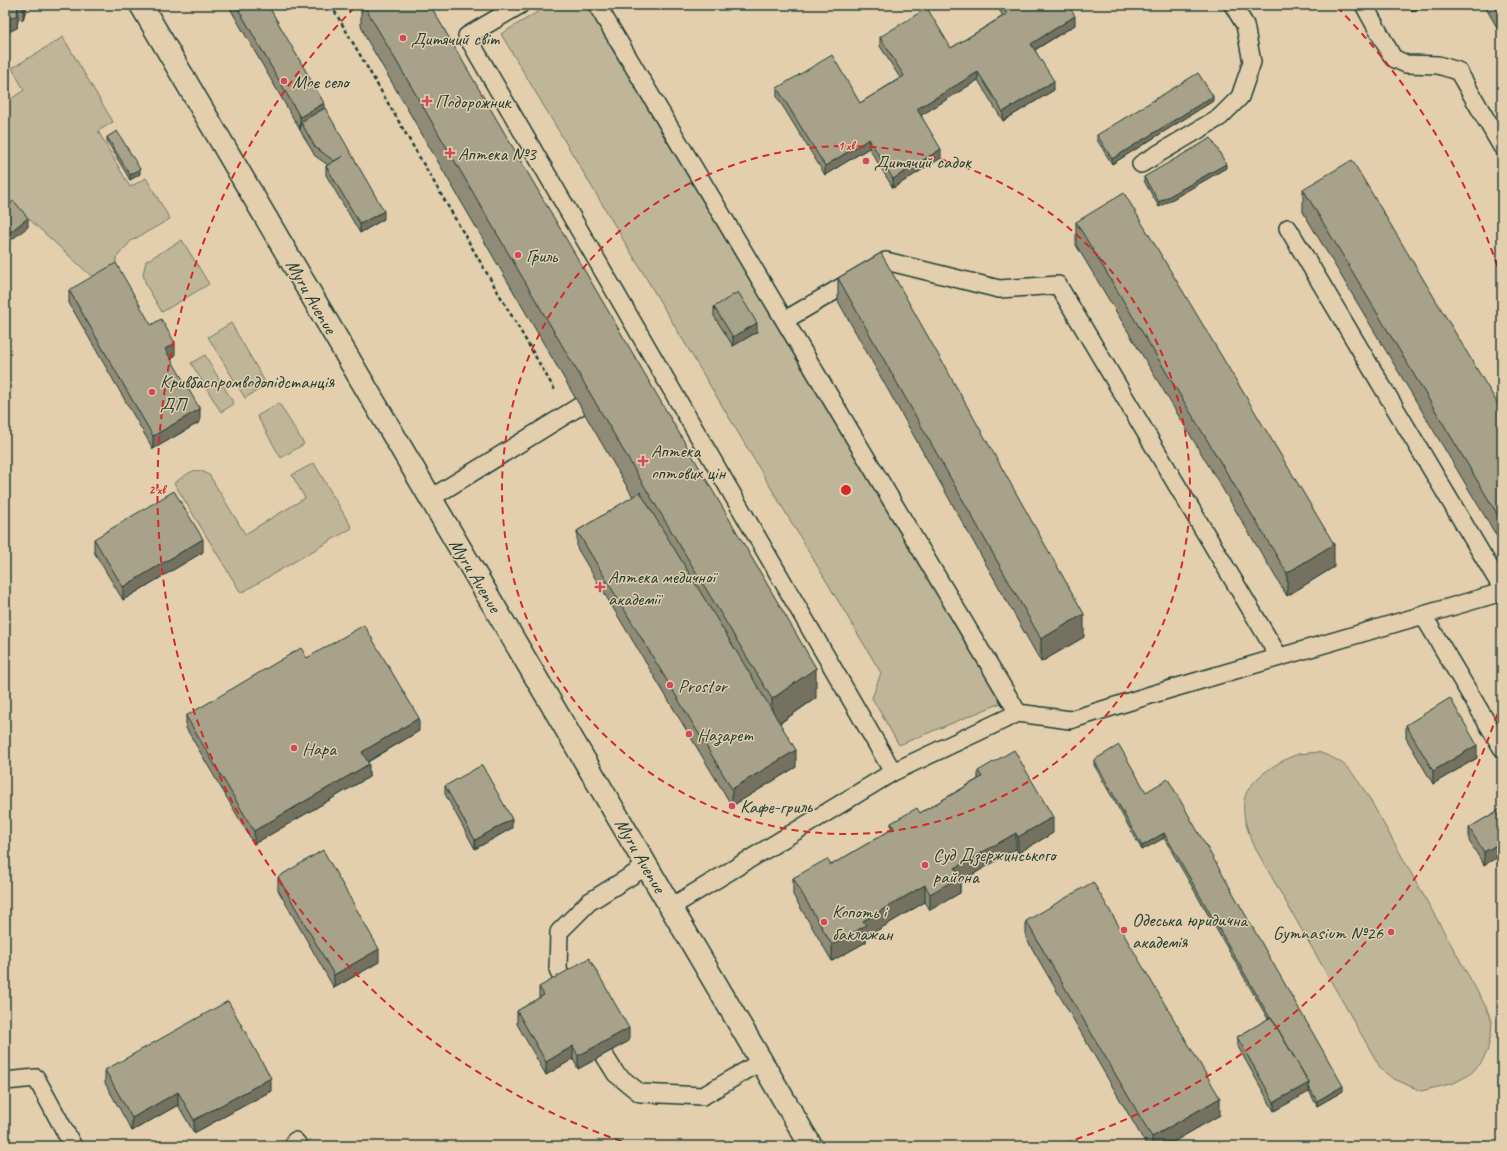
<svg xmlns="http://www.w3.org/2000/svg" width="1507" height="1151" font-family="Caveat,sans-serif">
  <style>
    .green { fill: #bfb598; stroke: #6f7966 }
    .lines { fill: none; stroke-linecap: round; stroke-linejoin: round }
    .service-casing { stroke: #1f3d34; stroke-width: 20 }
    .primary-casing { stroke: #1f3d34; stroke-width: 25 }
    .path { stroke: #1f3d34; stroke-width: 2.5; stroke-dasharray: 4 3; stroke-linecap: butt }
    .service { stroke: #e3cfae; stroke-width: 17 }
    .primary { stroke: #e3cfae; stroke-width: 22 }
    .wall { fill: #908b76; stroke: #1f3d34 }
    .shaded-wall { fill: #757160; stroke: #1f3d34 }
    .building { fill: #a7a289; stroke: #1f3d34 }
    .ring { fill: none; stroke: #d62828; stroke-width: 2; stroke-dasharray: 7 5 }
    .poi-dot { fill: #d1495b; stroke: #e3cfae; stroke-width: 1.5 }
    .labels { text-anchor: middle; stroke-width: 3; stroke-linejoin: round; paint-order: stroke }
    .poi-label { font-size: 19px; fill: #1f3d34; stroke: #e3cfae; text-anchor: start }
    .street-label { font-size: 19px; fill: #1f3d34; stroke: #e3cfae }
    .centre { fill: #d62828; stroke: #e3cfae; stroke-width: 2 }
    .ring-label { font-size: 12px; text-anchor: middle; font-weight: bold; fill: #d62828; stroke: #e3cfae; stroke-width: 3; stroke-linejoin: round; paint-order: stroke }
  </style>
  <rect width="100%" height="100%" fill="#e3cfae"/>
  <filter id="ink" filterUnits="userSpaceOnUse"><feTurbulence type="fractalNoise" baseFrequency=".025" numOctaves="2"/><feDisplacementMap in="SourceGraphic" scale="8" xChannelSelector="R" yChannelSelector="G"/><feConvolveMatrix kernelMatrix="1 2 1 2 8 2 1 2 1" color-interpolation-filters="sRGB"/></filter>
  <g filter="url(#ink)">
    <path class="green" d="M549 5H586L1001 703 899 745 872 698 881 673 501 34Z
      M63 37 113 122 98 131 130 187 146 178 170 219 131 241 116 258V276L101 285 5 197V103L24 90 12 68Z
      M182 240 209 284 162 312 146 285 143 274 146 261Z
      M231 323 267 385 245 398 208 337Z
      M205 355 234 404 221 412 191 363Z
      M279 403 304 444 281 458 257 416Z
      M314 463 352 528 241 593 174 483C188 474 195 464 210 476L245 534 305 498 292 475Z
      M1318 752C1347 762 1350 769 1367 794L1486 1007 1492 1022 1491 1034 1487 1052 1481 1063 1469 1075 1454 1083 1421 1091 1392 1078 1381 1069 1258 853C1250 837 1240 816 1245 797 1250 778 1282 759 1299 754 1305 753 1312 753 1318 752Z"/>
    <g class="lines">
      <defs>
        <path id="service" d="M520 5 467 36 893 772
          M597 5 1018 713
          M1364 5 1393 58 1406 64 1438 65 1458 71 1502 147
          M1141 164 1220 117 1240 97 1252 62 1245 25 1233 5
          M1288 228 1502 588
          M785 320 886 261 999 289 1058 285 1279 657
          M431 498 580 406
          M1423 615 1502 748
          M671 907 893 772 1018 713 1070 720 1157 693 1502 592
          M564 985 558 969 559 932 589 902 647 866
          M604 1055 616 1074 640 1093 703 1096 762 1061
          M5 1081 36 1078 73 1146
          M295 1141 299 1146"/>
        <path id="primary" d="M141 5 811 1146"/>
      </defs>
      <use href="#service" class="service-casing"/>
      <use href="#primary" class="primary-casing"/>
      <path class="path" d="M331 5 556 392"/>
      <use href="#service" class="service"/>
      <use href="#primary" class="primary"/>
    </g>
    <path class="wall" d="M5 5H27L23 20 18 19 17 28Z
      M228 5H268L324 109 384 219 360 233 326 175V166L328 165 315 156Z
      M361 5H430L816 698 779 724 796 767 732 806 577 548V531L633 497 366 38 361 25Z
      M996 5H1068L1075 25 1035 50 1054 90 1003 121 978 80 921 115 941 158 893 188 869 148 825 175 777 97V88L860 103 900 78 880 46V37L951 48 1003 16Z
      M1408 5H1425L1412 12Z
      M1484 5H1502V36Z
      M1213 101 1112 164 1097 140V135Z
      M107 137 140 174 130 180 107 141Z
      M1226 168 1159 207 1144 181V177Z
      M1303 189 1502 411V545L1303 212Z
      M1076 222 1334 567 1287 596 1076 245Z
      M838 278 1084 637 1041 662 838 301Z
      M69 290 151 325 175 356 171 359 200 422 153 449 69 303Z
      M714 307 757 332 733 346 714 316Z
      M94 539 203 552 123 600 94 552Z
      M307 658 419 731 368 762 369 777 254 844 186 728V716Z
      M1406 725 1477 758 1433 784 1406 738Z
      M1094 760 1146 792 1343 1091 1317 1106 1309 1091 1274 1111 1237 1045V1037L1268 1019 1164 838 1142 850 1094 765Z
      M978 771 1053 833 1018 853 1016 849 960 882V893L930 910 925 902 866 937V942L832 961 793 895V878L831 865 891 830V823L920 813 978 779Z
      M445 786 512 828 475 849 445 794Z
      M1502 808 1484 865 1469 841V828Z
      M278 877 379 962 334 988 278 890Z
      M1026 921 1220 1115 1166 1146H1147L1026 938Z
      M539 987 629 1041 578 1069 573 1059 546 1075 517 1024V1011L539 998Z
      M105 1070 271 1091 194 1133 178 1105 132 1131 105 1083Z"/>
    <path class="shaded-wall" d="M24 5H27L23 20V7Z
      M1412 5H1425L1412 12Z
      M18 6V19L17 28 5 34V21Z
      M1075 16V25L1031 52V44Z
      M978 72V80L917 118V109Z
      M1054 81V90L1003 121V112Z
      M1213 96V101L1112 164V159Z
      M324 103V116L301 122 300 130V117Z
      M869 139V148L825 175V166Z
      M941 149V158L893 188V179Z
      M1226 164V168L1159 207V202Z
      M140 169V174L130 180V175Z
      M384 211V219L360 233V224Z
      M28 218V227L5 245V236Z
      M757 323V332L733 346V337Z
      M175 343V356L165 362V349Z
      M200 409V422L153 449V436Z
      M203 539V552L123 600V587Z
      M1334 544V567L1287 596V573Z
      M1084 614V637L1041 662V639Z
      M816 668V698L772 728V699Z
      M419 718V731L362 765V752Z
      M1477 745V758L1433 784V771Z
      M796 750V767L732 806V789Z
      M369 764V777L254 844V831Z
      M1053 817V833L1018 853V837Z
      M512 819V828L475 849V840Z
      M1016 833V849L960 882V893L930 910V894L955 868Z
      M1164 833V838L1142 850V846Z
      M1502 842V855L1484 865V852Z
      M925 885V902L866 937V942L832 961V945L863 921Z
      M379 949V962L334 988V975Z
      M629 1028V1041L578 1069V1056Z
      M573 1046V1059L546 1075V1062Z
      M271 1078V1091L194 1133V1120Z
      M1309 1083V1092L1274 1111V1102Z
      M1343 1086V1091L1317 1106V1101Z
      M178 1092V1105L132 1131V1118Z
      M1220 1098V1115L1166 1146H1152V1137Z"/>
    <path class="building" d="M5 5H24L23 7 18 6 17 15 5 21Z
      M236 5H268L324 103 300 117Z
      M365 5H430L816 668 772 699 640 479 366 9Z
      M1001 5H1068L1075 16 1031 44 1054 81 1003 112 978 72 917 109 941 149 893 179 869 139 825 166 777 88 832 55 860 103 904 76 880 37 927 8 951 48 1007 14Z
      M1497 5H1502V13Z
      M1198 73 1213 96 1112 159 1097 135Z
      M325 108 384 211 360 224 326 166 343 156 334 161 315 147 301 122Z
      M117 131 140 169 130 175 107 137Z
      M1211 138 1226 164 1159 202 1144 177Z
      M1352 160 1502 411V522L1303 189Z
      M1124 193 1334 544 1287 573 1076 222Z
      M14 201 28 218 5 236V208Z
      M881 253 1084 614 1041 639 838 278Z
      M116 263 151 325 161 319 175 343 165 349 200 409 153 436 69 290Z
      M738 292 757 323 733 337 714 307Z
      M174 491 203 539 123 587 94 539Z
      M640 492 796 750 732 789 577 531Z
      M364 625 419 718 362 752 369 764 254 831 186 716 301 648 307 658Z
      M1450 698 1477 745 1433 771 1406 725Z
      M1119 745 1146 792 1168 779 1343 1086 1317 1101 1309 1087V1083L1271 1017 1270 1018 1164 833 1142 846 1094 760Z
      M1014 750 1053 817 1018 837 1016 833 955 868 960 877 930 894 925 885 863 921 866 925 832 945 793 878 827 859 831 865 894 828 891 823 917 808 920 813 982 777 978 771Z
      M482 765 512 819 475 840 445 786Z
      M1502 808V842L1484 852 1469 828Z
      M323 850 379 949 334 975 278 877Z
      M1093 882 1220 1098 1152 1137 1026 921Z
      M589 958 629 1028 578 1056 573 1046 546 1062 517 1011 544 995 539 987Z
      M228 1001 271 1078 194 1120 178 1092 132 1118 105 1070Z
      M1271 1017 1309 1083 1274 1102 1237 1037Z"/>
  </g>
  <g class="ring">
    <circle cx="846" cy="490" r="344"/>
    <path d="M1501 703A689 689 0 0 1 1059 1145M633 1145A689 689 0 0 1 355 7M1337 7A689 689 0 0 1 1501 277"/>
  </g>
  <g class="poi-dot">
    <circle cx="403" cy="38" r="4"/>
    <circle cx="284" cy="81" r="4"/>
    <path d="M425 95h4v4h4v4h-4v4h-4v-4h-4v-4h4z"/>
    <path d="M448 147h4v4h4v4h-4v4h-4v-4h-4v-4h4z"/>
    <circle cx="866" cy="161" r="4"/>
    <circle cx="518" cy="255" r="4"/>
    <circle cx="152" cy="392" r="4"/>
    <path d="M641 455h4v4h4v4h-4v4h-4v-4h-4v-4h4z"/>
    <path d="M598 581h4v4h4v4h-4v4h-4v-4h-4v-4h4z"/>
    <circle cx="670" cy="685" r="4"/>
    <circle cx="689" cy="734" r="4"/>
    <circle cx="294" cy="748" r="4"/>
    <circle cx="732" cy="806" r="4"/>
    <circle cx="925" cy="865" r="4"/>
    <circle cx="824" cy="922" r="4"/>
    <circle cx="1124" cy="930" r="4"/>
    <circle cx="1391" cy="932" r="4"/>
  </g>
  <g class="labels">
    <g class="poi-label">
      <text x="411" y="45">Дитячий світ</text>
      <text x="292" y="88">Моє село</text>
      <text x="435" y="108">Подорожник</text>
      <text x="458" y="160">Аптека №3</text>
      <text x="874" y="168">Дитячий садок</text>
      <text x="526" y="262">Гриль</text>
      <text x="160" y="388">Кривбаспромводопідстанція<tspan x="160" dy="22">ДП</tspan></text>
      <text x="651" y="457">Аптека<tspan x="651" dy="22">оптових цін</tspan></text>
      <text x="608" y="583">Аптека медичної<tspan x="608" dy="22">академії</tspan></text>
      <text x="678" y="692">Prostor</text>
      <text x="697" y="741">Назарет</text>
      <text x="302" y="755">Нара</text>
      <text x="740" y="813">Кафе-гриль</text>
      <text x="933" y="861">Суд Дзержинського<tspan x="933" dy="22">района</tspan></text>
      <text x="832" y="918">Копоть і<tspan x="832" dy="22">баклажан</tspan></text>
      <text x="1132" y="926">Одеська юридична<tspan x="1132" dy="22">академія</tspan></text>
      <text x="1383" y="939" text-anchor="end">Gymnasium №26</text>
    </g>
    <g class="street-label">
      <text transform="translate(312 296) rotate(60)" y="7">Myru Avenue</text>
      <text transform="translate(476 575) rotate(59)" y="7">Myru Avenue</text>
      <text transform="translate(641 855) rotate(60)" y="7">Myru Avenue</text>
    </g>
  </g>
  <circle cx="846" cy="490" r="6" class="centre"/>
  <g class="ring-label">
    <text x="846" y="150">1 хв</text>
    <text x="157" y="494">2 хв</text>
  </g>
  <rect width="1507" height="1151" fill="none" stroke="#e3cfae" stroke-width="20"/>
  <rect x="10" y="10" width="1487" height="1131" fill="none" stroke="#1f3d34" stroke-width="1.5" filter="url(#ink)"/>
</svg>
